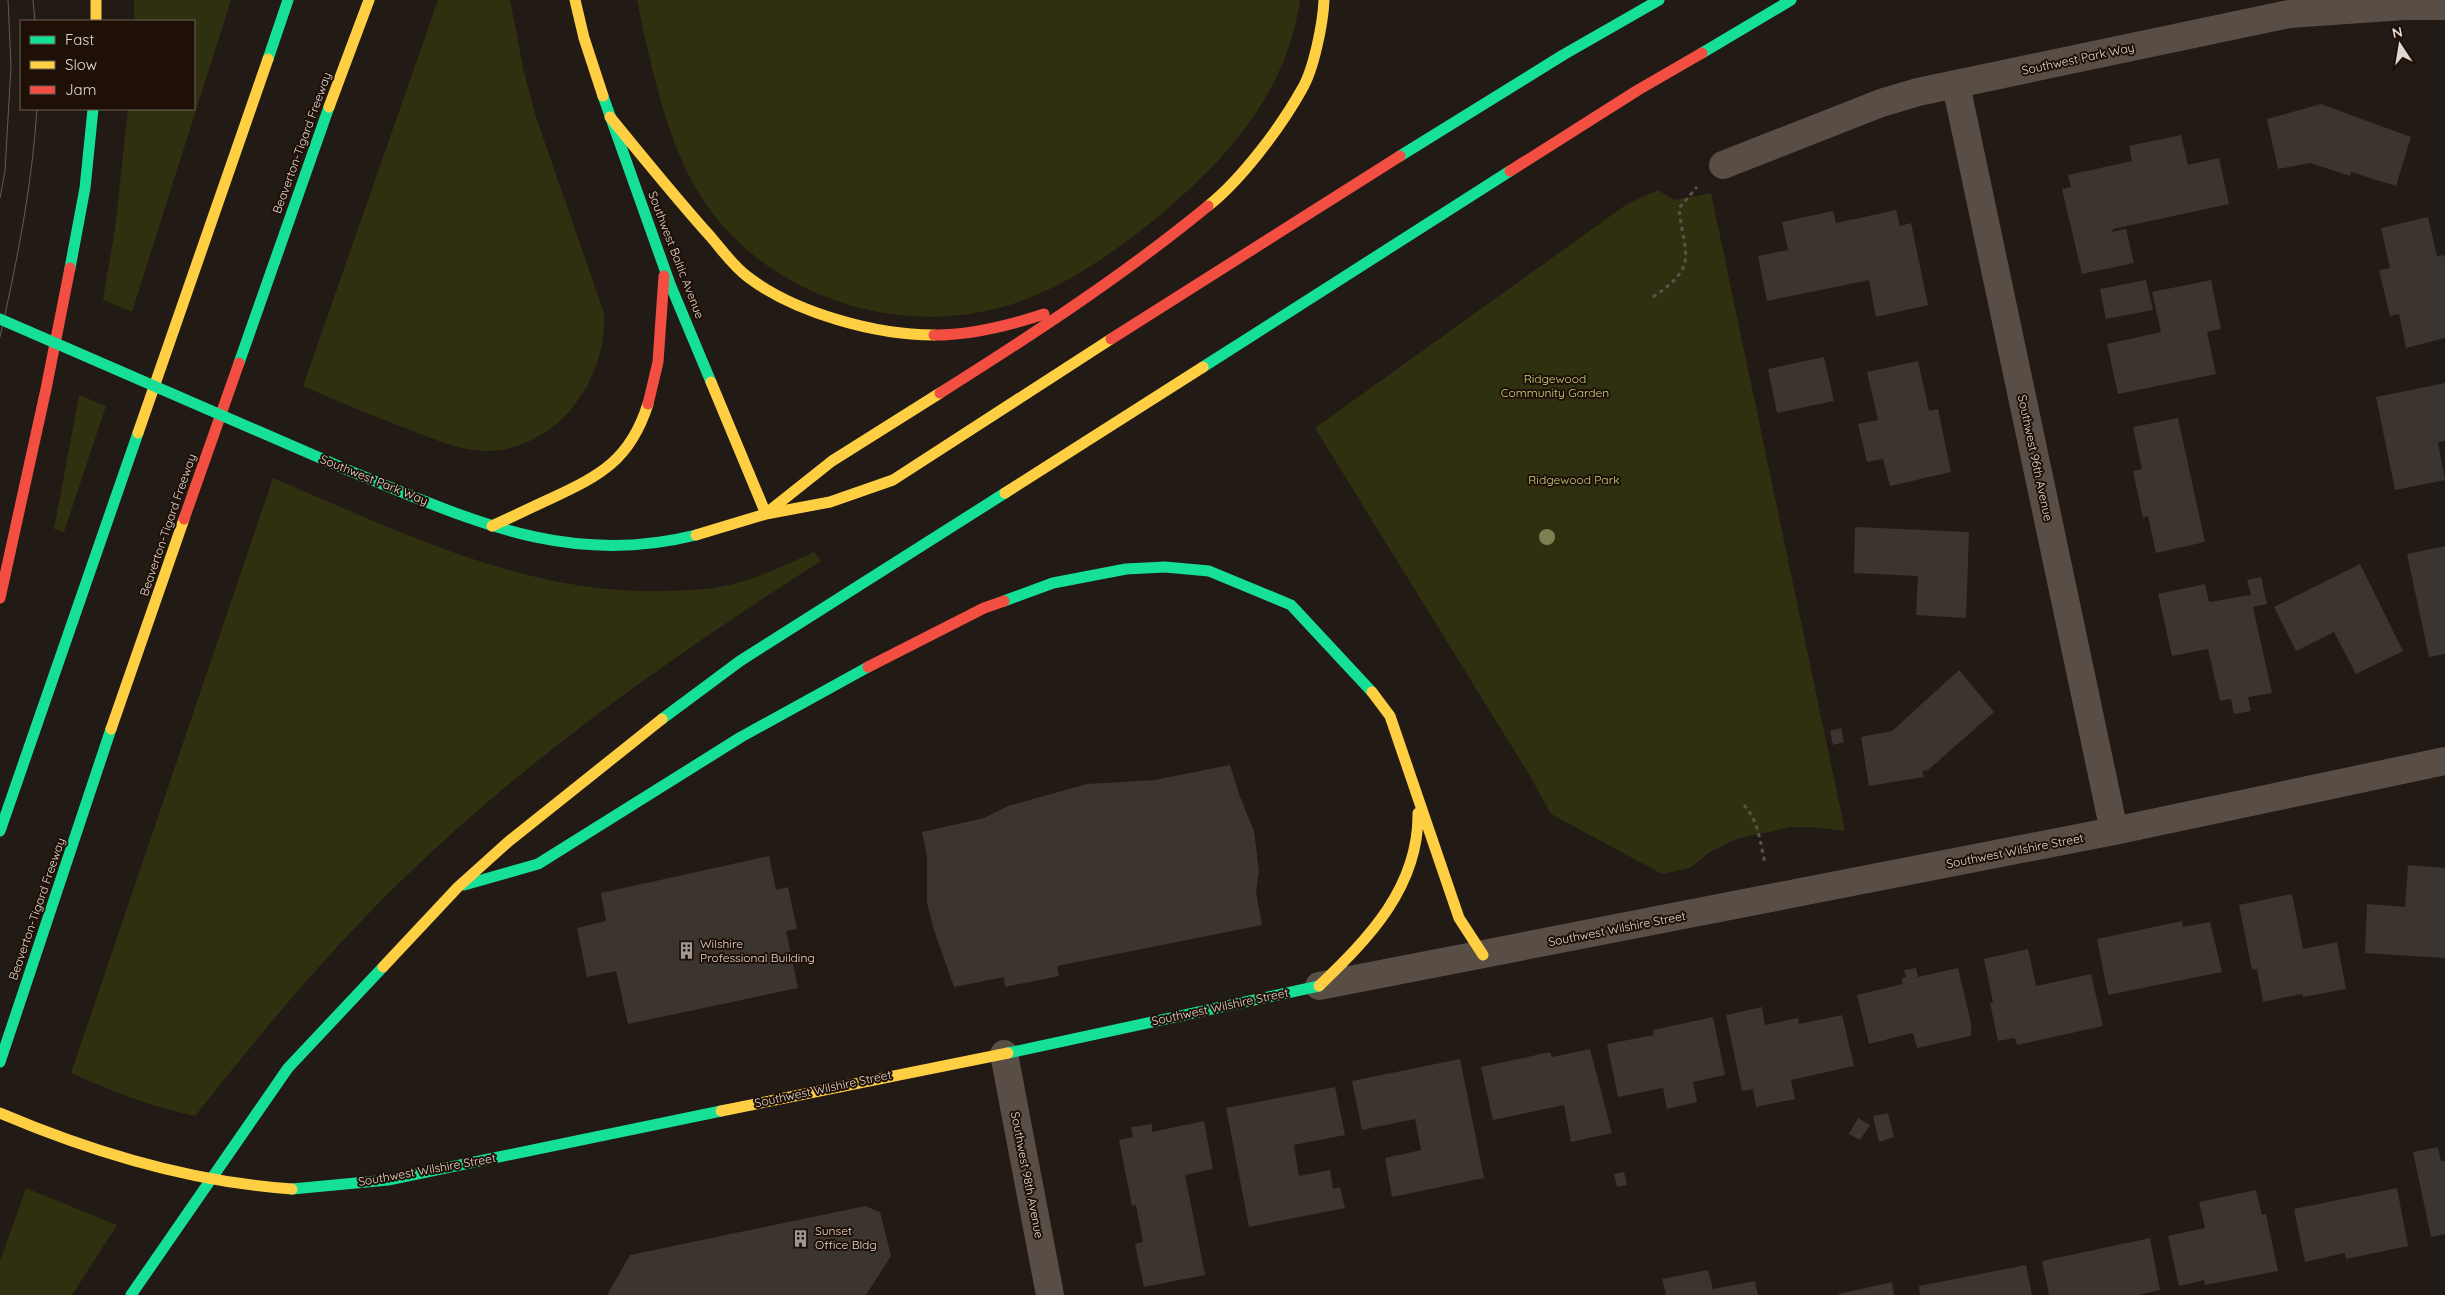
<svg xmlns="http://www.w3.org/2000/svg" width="2445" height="1295" font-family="Quicksand,sans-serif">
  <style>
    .green { fill: #2e3010 }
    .building { fill: #3b342f }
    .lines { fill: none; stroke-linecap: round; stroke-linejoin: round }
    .path { stroke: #5a524b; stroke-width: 3; stroke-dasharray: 4 4; stroke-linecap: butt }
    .street { stroke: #594e45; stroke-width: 28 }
    .fast { stroke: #16e098; stroke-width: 11 }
    .slow { stroke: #ffcf43; stroke-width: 11 }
    .jam { stroke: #f24e42; stroke-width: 11 }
    .tram { stroke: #635b54; stroke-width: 1 }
    .fast-bridge { stroke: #16e098; stroke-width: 11 }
    .slow-bridge { stroke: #ffcf43; stroke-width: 11 }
    .tree { fill: #7d8050 }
    .labels { text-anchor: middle; stroke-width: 4; stroke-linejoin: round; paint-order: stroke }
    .street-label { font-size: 12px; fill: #e2d8d0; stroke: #1e1006 }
    .park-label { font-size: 12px; fill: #c8d381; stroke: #1e1006 }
    .poi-label { font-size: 12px; fill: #e2d8d0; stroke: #1e1006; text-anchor: start }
  </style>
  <rect width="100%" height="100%" fill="#221a14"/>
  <path class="green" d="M134 0H231L132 312 103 300 115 229 128 109H194V21H134Z
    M438 0H510L524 72 535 114 604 313C605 349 595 379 573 407 550 436 510 456 473 450 450 447 427 436 405 428 370 415 337 401 303 386Z
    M637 0H1300C1287 90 1232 153 1166 210 1125 245 1077 279 1027 299 912 344 766 301 700 195 666 141 650 62 637 0Z
    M1658 190 1674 200 1711 193 1845 831 1813 827H1791L1736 839 1710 852 1690 868 1662 874 1551 814 1530 776 1315 428 1627 204Z
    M79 395 106 406 64 532 54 529Z
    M273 478C401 532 527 596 670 591 686 590 703 590 719 587 753 581 783 566 814 552L821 561C673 656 527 758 401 881 326 954 260 1034 195 1116 151 1107 112 1091 71 1073Z
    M26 1188 117 1225 72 1295H0V1261Z"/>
  <path class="building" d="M2321 104 2411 137 2396 186 2351 172 2350 176 2310 163 2278 169 2267 119Z
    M2181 135 2188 165 2219 158 2229 204 2113 229 2112 232 2126 229 2134 263 2082 274 2062 189 2071 187 2068 175 2132 161 2129 146Z
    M1896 210 1900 226 1911 223 1928 305 1876 317 1869 280 1767 301 1758 256 1788 250 1782 222 1833 211 1836 223Z
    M2428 217 2437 256 2444 255 2445 259V338L2406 348 2399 314 2390 316 2379 270 2390 268 2381 228Z
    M2146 280 2153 310 2106 319 2100 289Z
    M2211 280 2221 329 2207 332 2216 374 2118 394 2107 344 2161 332 2152 292Z
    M1824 357 1834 401 1777 413 1768 369Z
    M1918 361 1929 411 1938 409 1951 472 1890 486 1883 459 1867 462 1858 424 1878 420 1867 372Z
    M2445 383V441L2438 442 2445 480 2395 490 2376 397Z
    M2178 418 2205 542 2156 553 2148 516 2143 518 2133 471 2142 469 2133 427Z
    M1855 527 1969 532 1966 618 1916 615 1918 576 1854 573Z
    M2445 546V654L2429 657 2407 554Z
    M2360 564 2403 651 2356 674 2334 632 2296 651 2274 607Z
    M2261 577 2267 604 2253 607 2272 693 2248 697 2251 711 2234 714 2231 699 2220 701 2208 649 2172 656 2158 594 2205 584 2209 602 2251 595 2247 580Z
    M1959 670 1994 712 1928 770 1922 771 1924 777 1869 786 1861 737 1892 731Z
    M1841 728 1844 742 1833 745 1830 731Z
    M1230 765 1239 794 1254 831 1259 872 1256 892 1262 925 1057 966 1059 976 1005 987 1004 977 954 987 934 930 927 903V856L922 832 984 818 1008 806 1087 784 1155 780Z
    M769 856 776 890 788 887 797 929 786 931 798 988 628 1024 616 971 587 977 577 928 606 921 601 893Z
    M2408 865 2445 868V958L2365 953 2367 904 2405 907Z
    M2292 894 2303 949 2337 942 2346 989 2303 997 2302 994 2263 1002 2257 969 2252 970 2239 905Z
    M2182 921 2183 927 2210 922 2222 972 2108 995 2097 939Z
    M2028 949 2036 986 2091 974 2103 1026 2017 1045 2015 1038 1998 1041 1990 1003 1993 1002 1984 959Z
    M1916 968 1918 977 1958 968 1971 1023V1036L1917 1048 1913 1033 1869 1044 1857 995 1902 984V978L1906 977 1904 970Z
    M1762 1007 1765 1025 1798 1018 1799 1024 1842 1015 1854 1066 1791 1080 1795 1099 1756 1107 1753 1089 1742 1091 1726 1015Z
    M1713 1017 1725 1075 1693 1082 1697 1102 1667 1109 1663 1088 1618 1097 1607 1044 1654 1035 1653 1030Z
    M1590 1049 1612 1133 1571 1142 1564 1105 1493 1120 1481 1067 1550 1052 1552 1057Z
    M1460 1059 1484 1178 1392 1197 1385 1158 1421 1150 1415 1119 1362 1130 1352 1081Z
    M1335 1087 1345 1135 1294 1145 1299 1176 1330 1170 1333 1189 1340 1187 1345 1208 1249 1227 1226 1108Z
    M1888 1113 1894 1137 1879 1142 1873 1116Z
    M1858 1118 1870 1125 1860 1140 1849 1134Z
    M1204 1121 1213 1169 1185 1175 1205 1275 1144 1287 1135 1244 1143 1242 1136 1205 1132 1206 1119 1140 1133 1137 1131 1127 1152 1124V1132Z
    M2438 1147 2441 1161H2445V1234L2431 1237 2413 1152Z
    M1624 1172 1627 1185 1617 1187 1614 1174Z
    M2397 1188 2408 1246 2346 1259 2345 1253 2305 1262 2294 1209Z
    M2256 1190 2262 1215 2266 1214 2278 1271 2205 1285 2204 1280 2179 1286 2168 1236 2205 1228 2199 1202Z
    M865 1206 880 1212 891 1256 866 1295H607L630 1255Z
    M2150 1238 2160 1290 2138 1295H2049L2042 1261Z
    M2026 1265 2032 1295H1920L1919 1286Z
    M1708 1270 1713 1289 1755 1281 1758 1295H1666L1662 1279Z
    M1892 1282 1894 1295H1838V1294Z"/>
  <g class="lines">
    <path class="path" d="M1653 297C1700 265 1684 256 1679 208L1697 187
      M1744 805C1759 821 1760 843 1765 863"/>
    <path class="street" d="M1956 85 2114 831
      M1723 165 1881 103 1918 92 2289 14 2404 6H2445
      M1319 986 2114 831 2445 761
      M1004 1054 1050 1295"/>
    <path class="fast" d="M1702 53 1791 0
      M268 59 288 0
      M603 96 670 284 711 382
      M1400 156 1563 55 1659 0
      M70 268 85 188 93 109
      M239 363 329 107
      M1203 367 1510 171
      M350 471C468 518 565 568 696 535
      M1004 601 1053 583 1126 569 1165 567 1209 571 1291 605 1372 692
      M662 719 740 661 1005 493
      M0 831 138 433
      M464 885 538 864 741 737 868 667
      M1008 1053 1319 986
      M0 1062 111 729
      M292 1189 388 1180 721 1111
      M131 1295 288 1068 383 967"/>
    <path class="slow" d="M96 0V21
      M575 0 584 38 603 96
      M329 107 369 0
      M610 117C643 157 675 197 710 236 722 250 733 266 748 277 795 313 876 335 934 335
      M1208 206C1241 180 1281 127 1302 89 1314 69 1323 23 1324 0
      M138 433 268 59
      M1005 493 1203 367
      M769 511 832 461 940 393
      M766 514 830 502 893 480 1111 339
      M492 526C512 517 532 507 552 498 601 475 630 460 648 404
      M696 535 766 514 711 382
      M1372 692 1390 716 1459 918 1483 955
      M111 729 184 519
      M383 967 458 887 508 842 662 719
      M1319 986C1369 938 1419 887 1418 813
      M721 1111 1008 1053"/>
    <path class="jam" d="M1510 171 1638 90 1702 53
      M934 335C972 335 1008 326 1044 314
      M1111 339 1400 156
      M940 393C1032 335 1124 275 1208 206
      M648 404 658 362 664 276
      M184 519 239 363
      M0 598 46 389 70 268
      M868 667 984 608 1004 601"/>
    <path class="tram" d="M33 0 35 21
      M0 198 5 171 11 66 8 0
      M0 337C17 262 32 186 37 109"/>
    <path class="fast-bridge" d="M0 319 350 471"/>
    <path class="slow-bridge" d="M0 1113C94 1153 190 1182 292 1189"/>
  </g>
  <circle class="tree" cx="1547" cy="537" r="8"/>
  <defs>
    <symbol id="building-bare" viewBox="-9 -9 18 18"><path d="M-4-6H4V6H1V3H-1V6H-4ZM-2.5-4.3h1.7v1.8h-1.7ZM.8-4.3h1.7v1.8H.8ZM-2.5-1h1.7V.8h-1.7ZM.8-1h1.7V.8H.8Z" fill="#9f968e" stroke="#1e1006" stroke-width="2.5" paint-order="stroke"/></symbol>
  </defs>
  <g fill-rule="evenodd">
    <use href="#building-bare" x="674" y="938" width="25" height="25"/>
    <use href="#building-bare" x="788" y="1226" width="25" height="25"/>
  </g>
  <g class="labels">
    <g class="street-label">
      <text transform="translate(2078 59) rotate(-12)" y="4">Southwest Park Way</text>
      <text transform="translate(302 143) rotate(-70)" y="4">Beaverton-Tigard Freeway</text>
      <text transform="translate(676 255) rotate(69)" y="4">Southwest Baltic Avenue</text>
      <text transform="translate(2035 458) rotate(78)" y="4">Southwest 96th Avenue</text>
      <text transform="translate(374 480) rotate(22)" y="4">Southwest Park Way</text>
      <text transform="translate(168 525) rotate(-71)" y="4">Beaverton-Tigard Freeway</text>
      <text transform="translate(2015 851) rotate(-11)" y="4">Southwest Wilshire Street</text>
      <text transform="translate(37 909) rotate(-71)" y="4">Beaverton-Tigard Freeway</text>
      <text transform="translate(1617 929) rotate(-11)" y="4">Southwest Wilshire Street</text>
      <text transform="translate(1220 1007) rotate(-12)" y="4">Southwest Wilshire Street</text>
      <text transform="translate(823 1089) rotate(-12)" y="4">Southwest Wilshire Street</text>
      <text transform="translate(427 1170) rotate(-10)" y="4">Southwest Wilshire Street</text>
      <text transform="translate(1027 1175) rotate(79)" y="4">Southwest 98th Avenue</text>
    </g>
    <g class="park-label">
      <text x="1555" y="383">Ridgewood<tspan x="1555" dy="14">Community Garden</tspan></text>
      <text x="1574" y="484">Ridgewood Park</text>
    </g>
    <g class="poi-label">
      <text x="700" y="948">Wilshire<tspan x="700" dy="14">Professional Building</tspan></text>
      <text x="815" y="1235">Sunset<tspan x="815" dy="14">Office Bldg</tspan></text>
    </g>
  </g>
  <rect x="20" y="20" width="175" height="90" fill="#1e1006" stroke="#6c6057"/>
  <rect x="30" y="36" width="25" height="8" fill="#16e098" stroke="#6c6057"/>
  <text x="65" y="45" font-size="15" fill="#e2d8d0">Fast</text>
  <rect x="30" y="61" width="25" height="8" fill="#ffcf43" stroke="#6c6057"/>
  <text x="65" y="70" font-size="15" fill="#e2d8d0">Slow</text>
  <rect x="30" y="86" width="25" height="8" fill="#f24e42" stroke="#6c6057"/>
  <text x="65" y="95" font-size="15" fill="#e2d8d0">Jam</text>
  <g transform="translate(2400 45) rotate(348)" stroke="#1e1006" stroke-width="4" paint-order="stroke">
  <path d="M0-4L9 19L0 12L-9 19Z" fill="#e2d8d0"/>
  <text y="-8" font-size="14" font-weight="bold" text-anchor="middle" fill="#e2d8d0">N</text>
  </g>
</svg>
